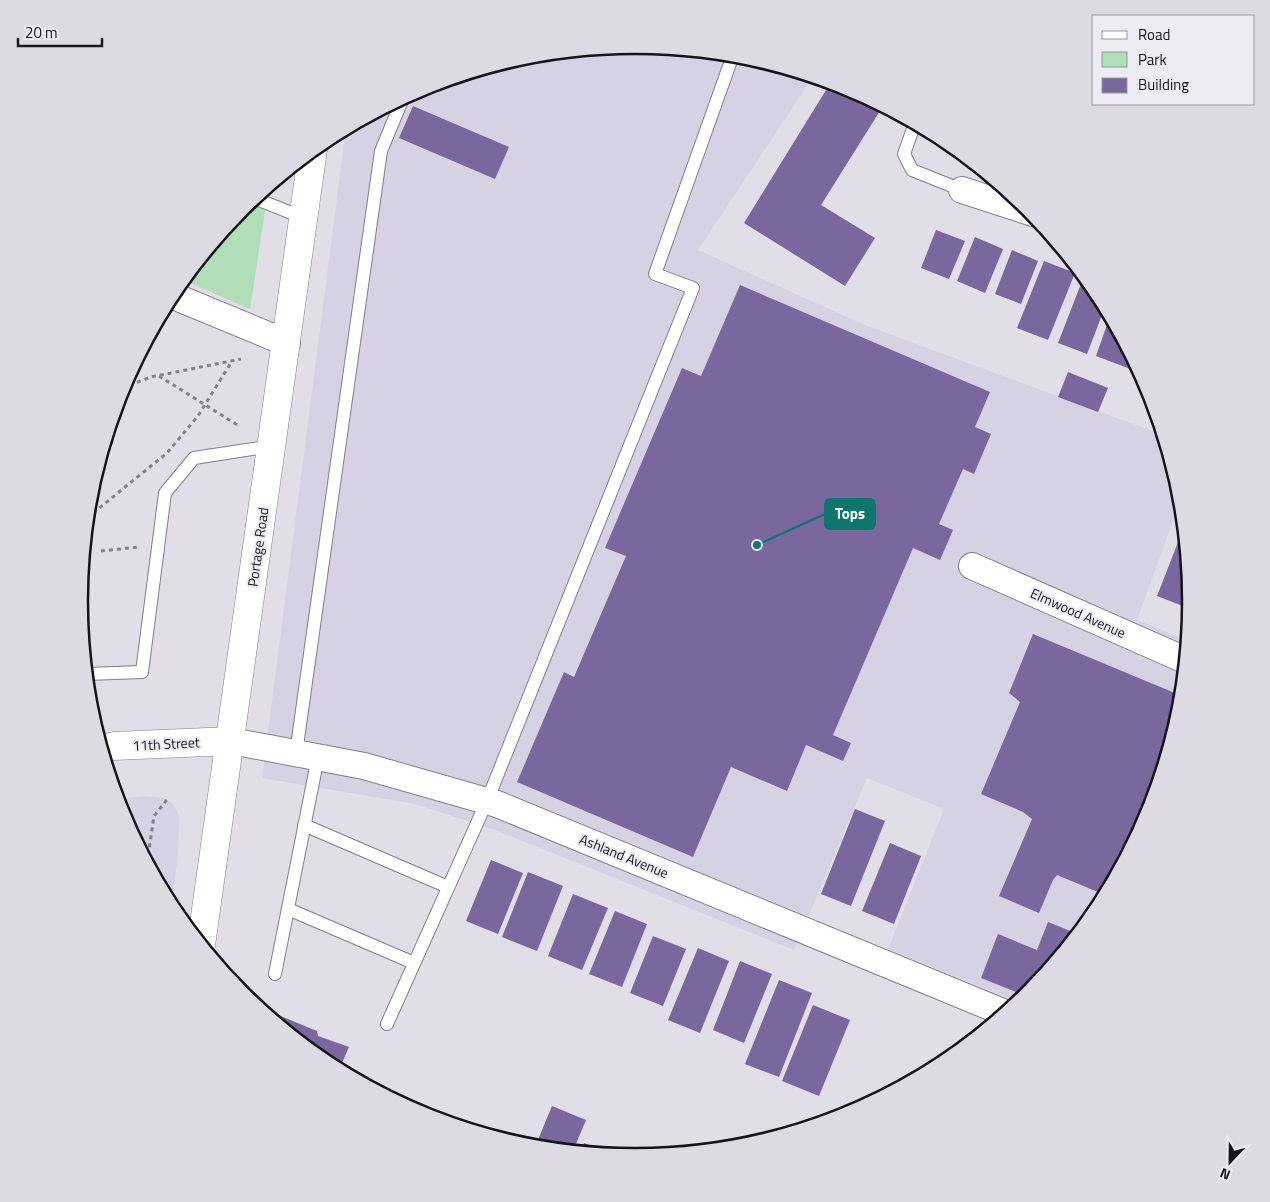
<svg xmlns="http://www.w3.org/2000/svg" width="1270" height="1202" font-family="'Titillium Web',sans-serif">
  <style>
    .built { fill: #d7d2e3 }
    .green { fill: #afdeb8 }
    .building { fill: #79679e }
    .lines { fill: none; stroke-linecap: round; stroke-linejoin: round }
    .service-casing { stroke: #817e88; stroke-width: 14 }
    .minor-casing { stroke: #817e88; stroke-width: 28 }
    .tertiary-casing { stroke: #817e88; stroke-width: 29 }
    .path { stroke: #848189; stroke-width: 3; stroke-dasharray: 4 4; stroke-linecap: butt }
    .service { stroke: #fff; stroke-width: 12 }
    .minor { stroke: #fff; stroke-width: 26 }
    .tertiary { stroke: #fff; stroke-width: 28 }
    .labels { text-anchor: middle; stroke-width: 4; stroke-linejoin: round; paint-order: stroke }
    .street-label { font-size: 14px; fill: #151418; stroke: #eeebf5 }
    .rim { fill: none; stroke: #151418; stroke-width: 2.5 }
    .leader { fill: none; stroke: #0f766e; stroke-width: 2 }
    .callout-dot { fill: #0f766e; stroke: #eeebf5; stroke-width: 2 }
    .callout { fill: #0f766e; stroke: #0f766e; stroke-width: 2 }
    .callout-label { font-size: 15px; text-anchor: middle; font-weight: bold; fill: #fff }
  </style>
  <rect width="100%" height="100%" fill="#e1dee8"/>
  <path class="built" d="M635 45 744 56 813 77 698 250 865 325 1163 435 1181 499 1137 620 1187 640 1180 710 1149 814 1097 910 1028 994 1018 1002 888 949 944 809 867 778 794 950 495 830 415 804 262 778 346 128 422 87 527 56Z
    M145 796 163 798 172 803 179 815 178 855 171 906 121 814 117 799Z"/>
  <path class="green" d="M269 185 250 309 183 280 242 208Z"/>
  <path class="building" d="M831 82 848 87 883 106 821 205 875 238 845 286 744 223Z
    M413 106 509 147 495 179 399 138Z
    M936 230 965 241 949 279 921 268Z
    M975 237 1003 249 985 293 957 281Z
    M1012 250 1038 261 1021 304 995 294Z
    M1044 261 1075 273 1048 340 1017 328Z
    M1084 276 1097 292 1105 307 1087 354 1058 343Z
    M740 285 990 392 975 427 991 434 974 474 963 469 939 524 953 530 940 560 913 548 833 735 851 743 843 761 806 745 787 791 731 767 693 857 517 782 564 672 574 677 626 556 605 548 682 368 701 376Z
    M1110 316 1118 332 1141 373 1096 356Z
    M1068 372 1108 388 1098 412 1058 397Z
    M1182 532 1184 533 1191 601 1188 608 1157 596Z
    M1033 634 1182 696 1180 710 1149 814 1105 895 1057 875 1053 880 1039 913 999 896 1032 819 1023 812 981 794 1020 702 1009 693Z
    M855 809 885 821 851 906 821 894Z
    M890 843 921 856 894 924 862 911Z
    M491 860 523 873 498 934 466 921Z
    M528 872 563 886 537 951 502 937Z
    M573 894 608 908 582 970 548 956Z
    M615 911 647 924 622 987 589 974Z
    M1048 922 1078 934 1028 994 1026 996 981 978 998 934 1037 950Z
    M653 936 686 949 663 1006 630 993Z
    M698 948 729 961 700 1033 668 1020Z
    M740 961 772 974 744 1043 713 1030Z
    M779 980 812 993 779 1077 745 1064Z
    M813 1005 850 1020 819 1096 782 1081Z
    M266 1010 317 1031 318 1036 349 1047 339 1070 326 1063 263 1011Z
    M552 1106 586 1120 573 1151 535 1147Z
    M584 1143 612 1154V1155L581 1152Z"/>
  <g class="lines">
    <defs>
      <path id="service" d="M915 123 904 154 912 170 962 190
        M254 198 304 218
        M82 569 83 561
        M86 674 142 672 165 493 194 458 272 446
        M296 753 381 151 403 98
        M304 825 448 887
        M288 909 414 963
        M275 974 318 757
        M387 1024 487 801 693 288 655 274 733 55"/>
      <path id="minor" d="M962 190 1033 213
        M171 295 287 343
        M972 566 1185 660
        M231 741 364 766 497 804 1005 1013"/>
      <path id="tertiary" d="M102 749 114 746 231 741
        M201 945 313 149"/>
    </defs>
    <use href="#service" class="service-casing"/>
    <use href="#minor" class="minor-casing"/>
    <use href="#tertiary" class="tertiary-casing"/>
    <path class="path" d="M159 376 239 426
      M122 388 151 377 241 359
      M87 518 167 453 198 416 232 361
      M87 523 90 542
      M101 551 139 547
      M147 863 154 816 169 797"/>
    <use href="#service" class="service"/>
    <use href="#minor" class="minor"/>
    <use href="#tertiary" class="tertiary"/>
  </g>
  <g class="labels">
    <g class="street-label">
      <text transform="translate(258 547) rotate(-82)" y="5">Portage Road</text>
      <text transform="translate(1078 613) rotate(24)" y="5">Elmwood Avenue</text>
      <text transform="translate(166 744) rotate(-3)" y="5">11th Street</text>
      <text transform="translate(624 856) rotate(22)" y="5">Ashland Avenue</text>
    </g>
  </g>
  <path d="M0 0H1270V1202H0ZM88 601a547 547 0 1 1 1094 0a547 547 0 1 1-1094 0Z" fill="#dddae3" fill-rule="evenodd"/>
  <path class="rim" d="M88 601a547 547 0 1 1 1094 0a547 547 0 1 1-1094 0Z"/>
  <path class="leader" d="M757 545L825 514"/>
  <circle class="callout-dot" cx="757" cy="545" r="5"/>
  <rect class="callout" x="825" y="499" width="50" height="30" rx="5"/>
  <g class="callout-label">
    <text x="850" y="519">Tops</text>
  </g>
  <rect x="1092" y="15" width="162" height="90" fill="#eeebf5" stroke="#97959d"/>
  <rect x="1102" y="31" width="25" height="8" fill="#ffffff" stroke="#97959d"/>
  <text x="1138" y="40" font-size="15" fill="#151418">Road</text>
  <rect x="1102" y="52" width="25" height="15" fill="#afdeb8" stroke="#97959d"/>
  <text x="1138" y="65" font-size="15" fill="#151418">Park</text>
  <rect x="1102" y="78" width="25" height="15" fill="#79679e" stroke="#97959d"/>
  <text x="1138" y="90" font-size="15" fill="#151418">Building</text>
  <g transform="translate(1230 1162) rotate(202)" stroke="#eeebf5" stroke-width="4" paint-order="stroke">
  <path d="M0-4L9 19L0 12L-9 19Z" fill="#151418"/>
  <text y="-8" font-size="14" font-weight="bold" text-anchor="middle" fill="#151418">N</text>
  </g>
  <path d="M18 38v8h84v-8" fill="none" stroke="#151418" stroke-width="2.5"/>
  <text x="25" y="38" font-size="15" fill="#151418" stroke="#eeebf5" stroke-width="4" paint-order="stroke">20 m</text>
</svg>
